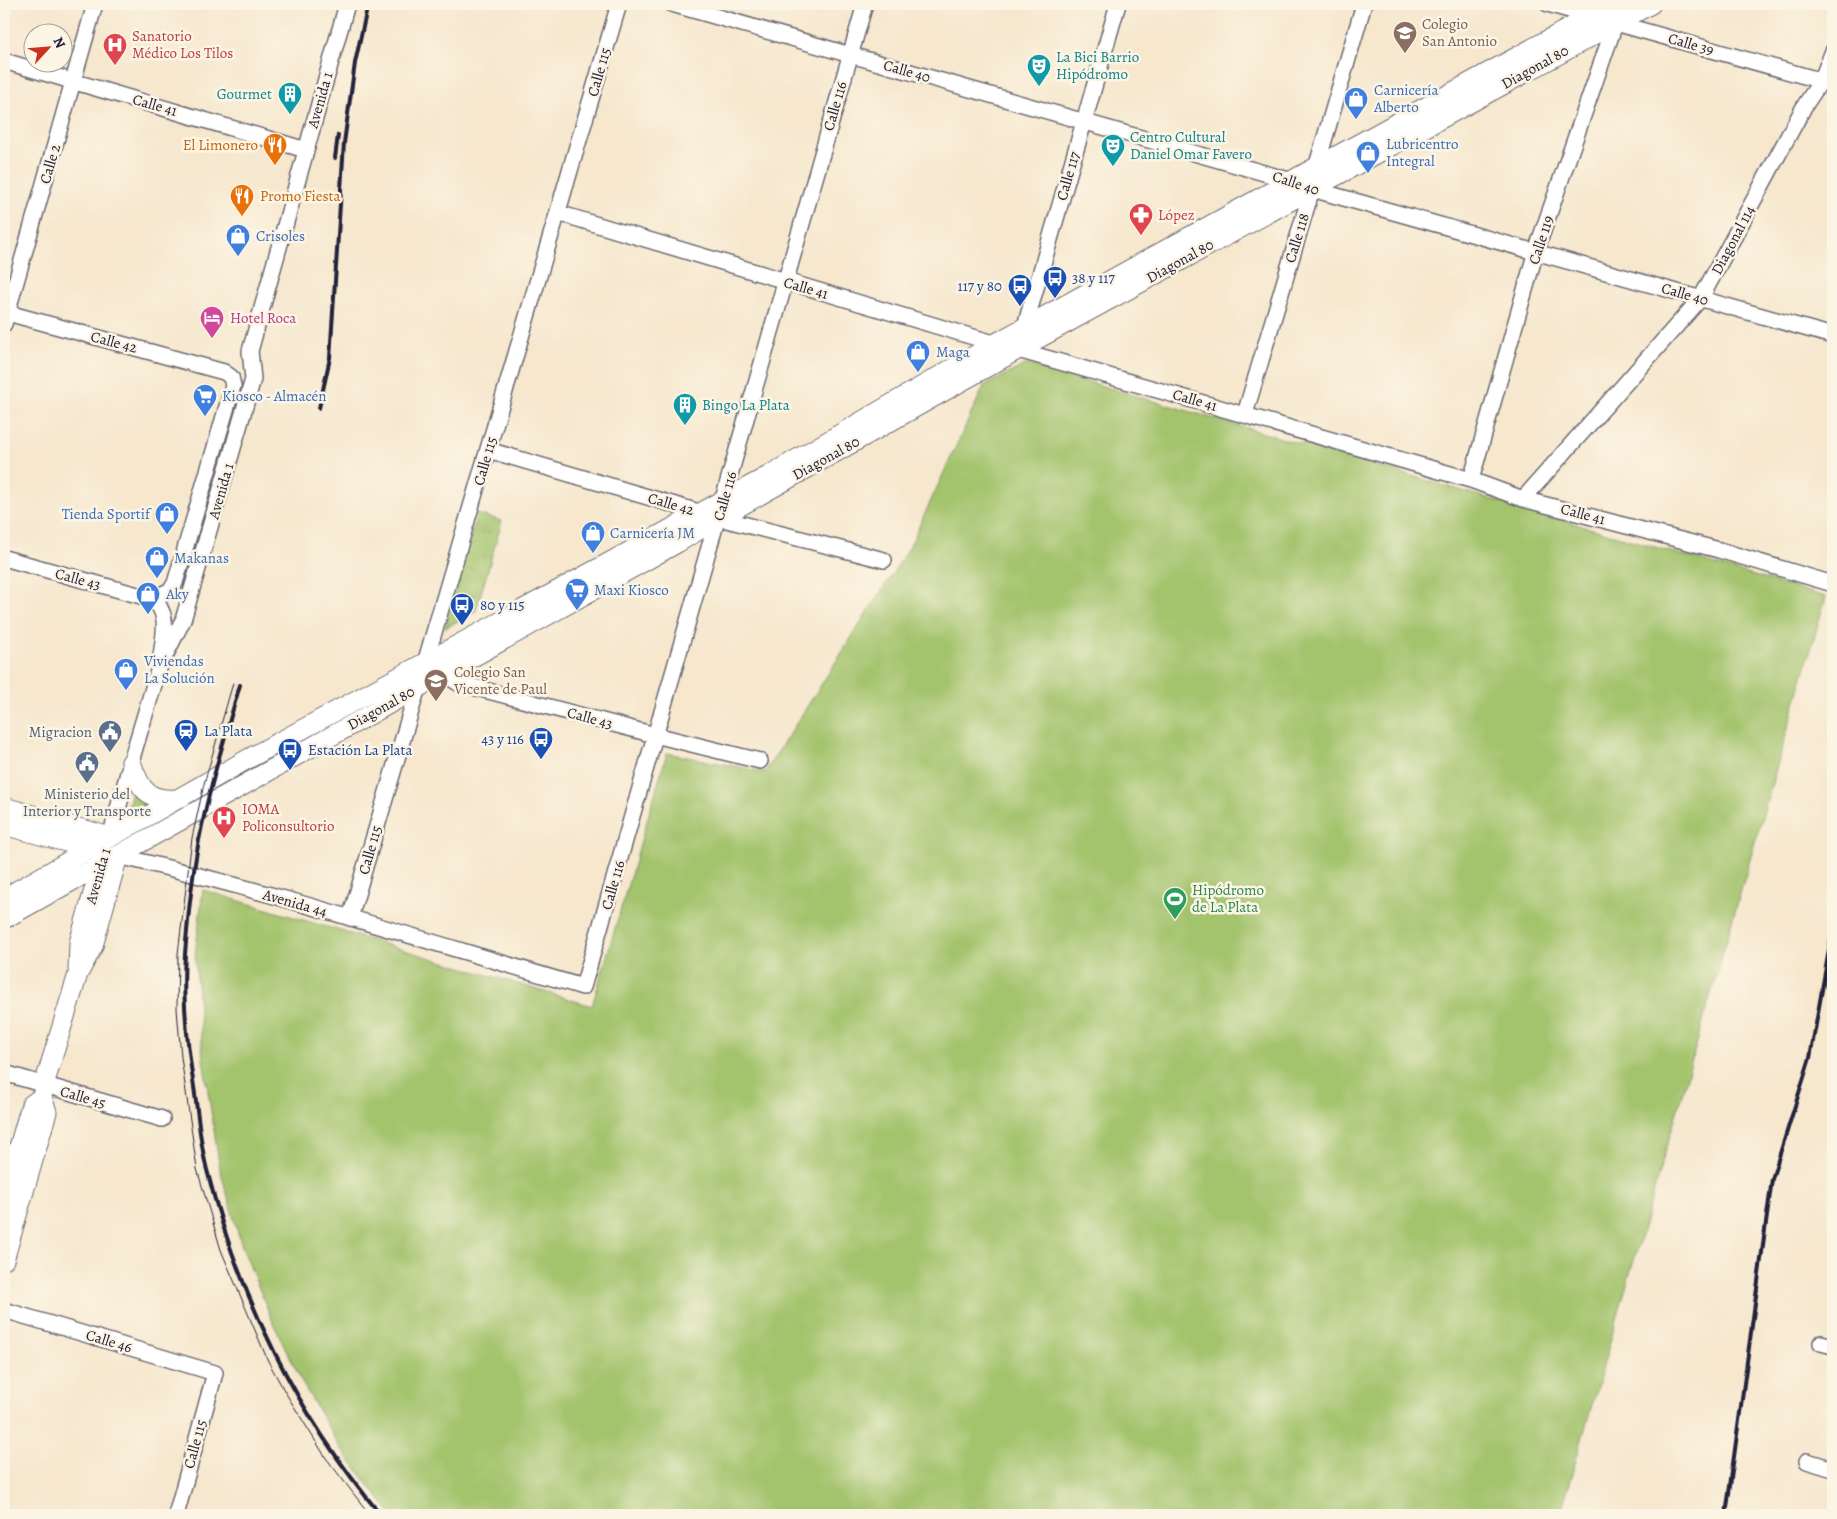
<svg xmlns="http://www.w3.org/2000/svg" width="1837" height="1519" font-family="Alegreya,serif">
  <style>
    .grass { fill: url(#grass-tufts); stroke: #627254 }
    .pitch { fill: #a3c36c; stroke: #627254 }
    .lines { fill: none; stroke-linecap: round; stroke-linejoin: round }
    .minor-casing { stroke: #6c676e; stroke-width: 18 }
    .major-casing { stroke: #6c676e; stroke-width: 21 }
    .minor { stroke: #fff; stroke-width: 15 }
    .major { stroke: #fff; stroke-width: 19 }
    .tram { stroke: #22223b; stroke-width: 1 }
    .rail { stroke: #22223b; stroke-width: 4 }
    .labels { text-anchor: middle; stroke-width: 5; stroke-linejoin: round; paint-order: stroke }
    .education-label { font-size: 15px; fill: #785e54; stroke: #fcf5e5; text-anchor: start }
    .health-label { font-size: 15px; fill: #be3a42; stroke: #fcf5e5; text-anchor: start }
    .street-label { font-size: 15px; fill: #22223b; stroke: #fcf5e5 }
    .culture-label { font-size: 15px; fill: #0d838f; stroke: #fcf5e5; text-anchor: start }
    .shop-label { font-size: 15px; fill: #366cbe; stroke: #fcf5e5; text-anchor: start }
    .food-label { font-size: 15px; fill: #c56008; stroke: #fcf5e5; text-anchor: end }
    .transit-label { font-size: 15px; fill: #164399; stroke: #fcf5e5; text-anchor: start }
    .hotel-label { font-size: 15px; fill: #b23c85; stroke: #fcf5e5; text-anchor: start }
    .service-label { font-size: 15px; fill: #4e5e75; stroke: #fcf5e5; text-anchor: end }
    .leisure-label { font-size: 15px; fill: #27864d; stroke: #fcf5e5; text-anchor: start }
  </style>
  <defs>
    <pattern id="grass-tufts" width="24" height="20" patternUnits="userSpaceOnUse" patternTransform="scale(1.25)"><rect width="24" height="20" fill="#a3c36c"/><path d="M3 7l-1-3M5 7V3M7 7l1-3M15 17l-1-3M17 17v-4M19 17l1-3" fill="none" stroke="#8ca75e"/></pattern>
  </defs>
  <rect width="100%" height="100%" fill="#fcf5e5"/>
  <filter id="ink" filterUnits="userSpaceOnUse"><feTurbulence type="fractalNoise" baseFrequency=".02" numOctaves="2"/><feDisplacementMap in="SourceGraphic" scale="10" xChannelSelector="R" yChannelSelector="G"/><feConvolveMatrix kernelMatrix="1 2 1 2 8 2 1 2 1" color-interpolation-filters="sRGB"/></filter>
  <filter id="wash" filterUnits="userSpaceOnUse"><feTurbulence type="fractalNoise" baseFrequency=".0096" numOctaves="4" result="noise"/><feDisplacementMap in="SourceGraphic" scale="20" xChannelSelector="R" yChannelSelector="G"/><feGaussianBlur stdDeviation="1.12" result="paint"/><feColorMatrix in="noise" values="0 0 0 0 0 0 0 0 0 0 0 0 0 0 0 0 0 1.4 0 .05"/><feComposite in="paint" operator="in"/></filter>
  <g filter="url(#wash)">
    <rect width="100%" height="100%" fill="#f6e7cd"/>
    <path class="grass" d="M477 514 502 521 476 611 445 628Z
      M135 781 152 804 133 816 129 815 126 813Z"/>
    <path class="pitch" d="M1027 364 1826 597 1560 1515H392L341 1449 304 1386 274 1325 242 1247 220 1169 203 1059 195 956 203 890 592 1006 667 753 765 772 909 548 984 386Z"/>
  </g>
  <g filter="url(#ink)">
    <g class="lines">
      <defs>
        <path id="minor" d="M672 4 1292 181 1312 189 1833 336
          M1548 4 1833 84
          M4 61 306 150
          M558 213 980 339 1471 480 1523 499 1719 550 1833 584
          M4 312 224 372 231 377 233 386 175 583 171 590 152 599
          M4 324 95 4
          M1023 333 1118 4
          M1245 414 1312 189 1316 168 1364 4
          M488 450 719 518 884 560
          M1471 480 1536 251 1622 4
          M1523 499 1701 298 1805 105 1821 81 1833 51
          M4 558 152 599C171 613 163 637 161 657
          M436 669 458 683 655 735 760 761
          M110 837 135 748 159 668 183 620 253 379 250 351 347 4
          M118 856C275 892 429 942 583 987L865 4
          M350 918 619 4
          M4 1073 162 1119
          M4 1310 215 1373 176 1515
          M1821 1343 1833 1346
          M1807 1461 1833 1469"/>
        <path id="major" d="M131 762C140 789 147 801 177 799
          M4 807 110 837
          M4 825 95 850
          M4 898 246 760 768 476 996 343 1613 4
          M4 919 677 543 719 518 1019 349 1651 4
          M78 970 79 943 103 858
          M4 1199 31 1105 42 1097
          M4 1260 47 1112 42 1097 44 1085 78 974 93 946 118 856"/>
      </defs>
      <use href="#minor" class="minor-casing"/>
      <use href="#major" class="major-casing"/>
      <use href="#minor" class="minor"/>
      <use href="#major" class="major"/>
      <path class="tram" d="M233 683 204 784 192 838 178 954 177 1009 181 1057 197 1169 221 1250 268 1361 285 1392 326 1458 370 1515"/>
      <path class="rail" d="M335 158 338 135
        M319 408 330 358 344 143 355 63 368 4
        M240 685C225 737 209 788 199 840 192 877 188 916 185 954 182 998 187 1043 194 1087 198 1114 200 1143 207 1170 239 1296 297 1415 381 1515
        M1726 1515 1772 1179 1810 1058 1833 927"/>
    </g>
  </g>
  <defs>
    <symbol id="school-pin" viewBox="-11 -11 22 30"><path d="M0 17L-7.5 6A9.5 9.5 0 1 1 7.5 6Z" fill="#8d6e63" stroke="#fcf5e5"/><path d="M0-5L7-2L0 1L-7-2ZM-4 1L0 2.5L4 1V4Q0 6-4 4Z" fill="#fff"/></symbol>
    <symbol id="hospital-pin" viewBox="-11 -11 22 30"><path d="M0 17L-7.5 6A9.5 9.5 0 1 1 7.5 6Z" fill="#e0444e" stroke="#fcf5e5"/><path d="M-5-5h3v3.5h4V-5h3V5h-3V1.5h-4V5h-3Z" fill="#fff"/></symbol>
    <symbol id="theatre-pin" viewBox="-11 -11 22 30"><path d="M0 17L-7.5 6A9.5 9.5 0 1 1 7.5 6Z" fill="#0f9aa8" stroke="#fcf5e5"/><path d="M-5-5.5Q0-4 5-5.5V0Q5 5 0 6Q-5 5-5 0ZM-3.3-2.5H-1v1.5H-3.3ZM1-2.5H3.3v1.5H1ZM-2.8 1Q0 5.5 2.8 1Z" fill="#fff"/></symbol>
    <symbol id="building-pin" viewBox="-11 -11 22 30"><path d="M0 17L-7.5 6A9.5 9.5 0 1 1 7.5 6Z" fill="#0f9aa8" stroke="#fcf5e5"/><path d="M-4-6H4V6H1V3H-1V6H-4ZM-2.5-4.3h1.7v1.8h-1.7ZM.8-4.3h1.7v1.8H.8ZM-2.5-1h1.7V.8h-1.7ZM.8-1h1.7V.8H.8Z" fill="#fff"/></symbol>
    <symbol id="shop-pin" viewBox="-11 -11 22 30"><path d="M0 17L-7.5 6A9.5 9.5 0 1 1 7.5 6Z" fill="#3f7fe0" stroke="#fcf5e5"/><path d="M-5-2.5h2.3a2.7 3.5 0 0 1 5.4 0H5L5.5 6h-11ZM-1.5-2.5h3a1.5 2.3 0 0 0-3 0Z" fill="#fff"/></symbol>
    <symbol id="restaurant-pin" viewBox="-11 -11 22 30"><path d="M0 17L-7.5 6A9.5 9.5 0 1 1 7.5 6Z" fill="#e8710a" stroke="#fcf5e5"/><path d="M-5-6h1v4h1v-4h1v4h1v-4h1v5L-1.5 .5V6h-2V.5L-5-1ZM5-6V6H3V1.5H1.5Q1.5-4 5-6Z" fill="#fff"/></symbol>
    <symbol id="pharmacy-pin" viewBox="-11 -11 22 30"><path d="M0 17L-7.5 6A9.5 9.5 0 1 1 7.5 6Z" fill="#e0444e" stroke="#fcf5e5"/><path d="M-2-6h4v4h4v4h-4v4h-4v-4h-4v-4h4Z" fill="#fff"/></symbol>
    <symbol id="bus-pin" viewBox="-11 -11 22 30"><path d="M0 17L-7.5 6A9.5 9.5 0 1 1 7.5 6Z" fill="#1a4fb4" stroke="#fcf5e5"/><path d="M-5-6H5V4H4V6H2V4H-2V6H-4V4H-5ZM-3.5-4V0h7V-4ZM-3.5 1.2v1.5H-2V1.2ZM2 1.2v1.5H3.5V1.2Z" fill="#fff"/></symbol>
    <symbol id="hotel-pin" viewBox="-11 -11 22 30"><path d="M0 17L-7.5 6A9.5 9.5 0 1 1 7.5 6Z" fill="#d1479c" stroke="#fcf5e5"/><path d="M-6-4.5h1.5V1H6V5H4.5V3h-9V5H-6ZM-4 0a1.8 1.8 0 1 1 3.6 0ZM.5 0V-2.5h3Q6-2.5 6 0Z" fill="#fff"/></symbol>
    <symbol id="supermarket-pin" viewBox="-11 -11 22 30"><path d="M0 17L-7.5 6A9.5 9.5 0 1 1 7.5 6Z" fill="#3f7fe0" stroke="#fcf5e5"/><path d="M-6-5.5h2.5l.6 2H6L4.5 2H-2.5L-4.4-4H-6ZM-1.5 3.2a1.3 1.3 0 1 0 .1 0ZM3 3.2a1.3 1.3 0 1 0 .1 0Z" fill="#fff"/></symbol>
    <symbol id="station-pin" viewBox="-11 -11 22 30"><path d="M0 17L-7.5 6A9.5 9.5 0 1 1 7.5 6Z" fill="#1a4fb4" stroke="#fcf5e5"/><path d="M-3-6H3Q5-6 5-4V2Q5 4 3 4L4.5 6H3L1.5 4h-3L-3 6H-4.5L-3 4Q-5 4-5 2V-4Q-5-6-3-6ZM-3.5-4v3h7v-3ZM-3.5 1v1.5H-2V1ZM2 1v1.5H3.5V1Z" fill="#fff"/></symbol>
    <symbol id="civic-pin" viewBox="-11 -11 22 30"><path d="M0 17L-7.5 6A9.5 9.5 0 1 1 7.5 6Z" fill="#5c6f8a" stroke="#fcf5e5"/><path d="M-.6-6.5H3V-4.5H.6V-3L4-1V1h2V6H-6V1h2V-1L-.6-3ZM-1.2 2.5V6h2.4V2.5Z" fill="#fff"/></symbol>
    <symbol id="stadium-pin" viewBox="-11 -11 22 30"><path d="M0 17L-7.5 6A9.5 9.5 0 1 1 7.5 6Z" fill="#2e9e5b" stroke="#fcf5e5"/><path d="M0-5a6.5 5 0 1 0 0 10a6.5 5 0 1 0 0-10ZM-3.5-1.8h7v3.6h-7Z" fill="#fff"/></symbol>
  </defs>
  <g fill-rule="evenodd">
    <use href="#school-pin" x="1391" y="19" width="28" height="38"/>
    <use href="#hospital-pin" x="101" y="31" width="28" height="38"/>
    <use href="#theatre-pin" x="1025" y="52" width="28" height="38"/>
    <use href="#building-pin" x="276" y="80" width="28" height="38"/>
    <use href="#shop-pin" x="1342" y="85" width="28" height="38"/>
    <use href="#restaurant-pin" x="261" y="131" width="28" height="38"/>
    <use href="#theatre-pin" x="1099" y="132" width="28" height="38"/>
    <use href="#shop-pin" x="1354" y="139" width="28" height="38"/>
    <use href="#restaurant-pin" x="228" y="182" width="28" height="38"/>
    <use href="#pharmacy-pin" x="1127" y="201" width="28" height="38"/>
    <use href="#shop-pin" x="224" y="222" width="28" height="38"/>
    <use href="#bus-pin" x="1041" y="264" width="28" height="38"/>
    <use href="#bus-pin" x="1006" y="272" width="28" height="38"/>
    <use href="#hotel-pin" x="198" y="304" width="28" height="38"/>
    <use href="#shop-pin" x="904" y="338" width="28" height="38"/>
    <use href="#supermarket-pin" x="191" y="382" width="28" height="38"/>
    <use href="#building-pin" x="671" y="391" width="28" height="38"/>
    <use href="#shop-pin" x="153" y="500" width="28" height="38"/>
    <use href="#shop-pin" x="579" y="519" width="28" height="38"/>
    <use href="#shop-pin" x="143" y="544" width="28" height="38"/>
    <use href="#supermarket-pin" x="563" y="576" width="28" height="38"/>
    <use href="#shop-pin" x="134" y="580" width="28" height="38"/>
    <use href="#bus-pin" x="448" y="591" width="28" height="38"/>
    <use href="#shop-pin" x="112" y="656" width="28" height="38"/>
    <use href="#school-pin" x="422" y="667" width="28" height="38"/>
    <use href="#station-pin" x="172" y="717" width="28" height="38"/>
    <use href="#civic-pin" x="96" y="718" width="28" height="38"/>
    <use href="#bus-pin" x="527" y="725" width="28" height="38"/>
    <use href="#bus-pin" x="276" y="736" width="28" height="38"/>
    <use href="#civic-pin" x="73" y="749" width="28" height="38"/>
    <use href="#hospital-pin" x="210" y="804" width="28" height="38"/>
    <use href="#stadium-pin" x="1161" y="885" width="28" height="38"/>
  </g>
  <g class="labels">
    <g class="education-label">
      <text x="1422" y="29">Colegio<tspan x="1422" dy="17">San Antonio</tspan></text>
      <text x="454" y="677">Colegio San<tspan x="454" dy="17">Vicente de Paul</tspan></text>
    </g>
    <g class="health-label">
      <text x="132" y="41">Sanatorio<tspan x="132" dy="17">Médico Los Tilos</tspan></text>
      <text x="1158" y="220">López</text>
      <text x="242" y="814">IOMA<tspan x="242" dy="17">Policonsultorio</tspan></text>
    </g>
    <g class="street-label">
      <text transform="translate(1691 44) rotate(16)" y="5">Calle 39</text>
      <text transform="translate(1535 67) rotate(-29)" y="5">Diagonal 80</text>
      <text transform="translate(907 71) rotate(16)" y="5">Calle 40</text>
      <text transform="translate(599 72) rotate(-74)" y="5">Calle 115</text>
      <text transform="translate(320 100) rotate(-74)" y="5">Avenida 1</text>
      <text transform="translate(155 105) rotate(16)" y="5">Calle 41</text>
      <text transform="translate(835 106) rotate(-74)" y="5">Calle 116</text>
      <text transform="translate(50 164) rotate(-74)" y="5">Calle 2</text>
      <text transform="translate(1068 176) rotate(-74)" y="5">Calle 117</text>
      <text transform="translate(1296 183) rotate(18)" y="5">Calle 40</text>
      <text transform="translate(1297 238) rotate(-73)" y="5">Calle 118</text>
      <text transform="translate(1541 240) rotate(-72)" y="5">Calle 119</text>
      <text transform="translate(1733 240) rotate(-62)" y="5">Diagonal 114</text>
      <text transform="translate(1180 261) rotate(-29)" y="5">Diagonal 80</text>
      <text transform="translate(806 288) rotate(16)" y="5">Calle 41</text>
      <text transform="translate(1685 294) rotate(16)" y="5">Calle 40</text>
      <text transform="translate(114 342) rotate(15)" y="5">Calle 42</text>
      <text transform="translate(1195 400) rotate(16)" y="5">Calle 41</text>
      <text transform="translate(826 458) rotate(-29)" y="5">Diagonal 80</text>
      <text transform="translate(485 461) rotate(-74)" y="5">Calle 115</text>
      <text transform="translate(221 491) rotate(-74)" y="5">Avenida 1</text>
      <text transform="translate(725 496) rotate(-74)" y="5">Calle 116</text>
      <text transform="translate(671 504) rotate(16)" y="5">Calle 42</text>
      <text transform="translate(1583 514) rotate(15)" y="5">Calle 41</text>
      <text transform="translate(78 579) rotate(15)" y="5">Calle 43</text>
      <text transform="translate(381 708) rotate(-29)" y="5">Diagonal 80</text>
      <text transform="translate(590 718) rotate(15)" y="5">Calle 43</text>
      <text transform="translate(370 850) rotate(-74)" y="5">Calle 115</text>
      <text transform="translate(98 876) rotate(-74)" y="5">Avenida 1</text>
      <text transform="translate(613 885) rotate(-74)" y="5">Calle 116</text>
      <text transform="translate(295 903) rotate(16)" y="5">Avenida 44</text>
      <text transform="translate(83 1097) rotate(16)" y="5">Calle 45</text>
      <text transform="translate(109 1341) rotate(17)" y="5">Calle 46</text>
      <text transform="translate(195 1444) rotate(-75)" y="5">Calle 115</text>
    </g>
    <g class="culture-label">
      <text x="1056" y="62">La Bici Barrio<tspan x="1056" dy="17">Hipódromo</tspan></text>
      <text x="272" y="99" text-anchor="end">Gourmet</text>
      <text x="1130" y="142">Centro Cultural<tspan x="1130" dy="17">Daniel Omar Favero</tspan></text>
      <text x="702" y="410">Bingo La Plata</text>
    </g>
    <g class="shop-label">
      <text x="1374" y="95">Carnicería<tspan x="1374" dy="17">Alberto</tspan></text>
      <text x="1386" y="149">Lubricentro<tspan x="1386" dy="17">Integral</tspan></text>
      <text x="256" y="241">Crisoles</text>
      <text x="936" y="357">Maga</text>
      <text x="222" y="401">Kiosco - Almacén</text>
      <text x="150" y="519" text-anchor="end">Tienda Sportif</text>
      <text x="610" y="538">Carnicería JM</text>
      <text x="174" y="563">Makanas</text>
      <text x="594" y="595">Maxi Kiosco</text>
      <text x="166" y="599">Aky</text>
      <text x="144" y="666">Viviendas<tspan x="144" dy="17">La Solución</tspan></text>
    </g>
    <g class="food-label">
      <text x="258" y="150">El Limonero</text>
      <text x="260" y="201" text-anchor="start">Promo Fiesta</text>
    </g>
    <g class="transit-label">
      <text x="1072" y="283">38 y 117</text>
      <text x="1002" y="291" text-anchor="end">117 y 80</text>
      <text x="480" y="610">80 y 115</text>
      <text x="204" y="736">La Plata</text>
      <text x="524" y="744" text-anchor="end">43 y 116</text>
      <text x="308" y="755">Estación La Plata</text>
    </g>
    <g class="hotel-label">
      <text x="230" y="323">Hotel Roca</text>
    </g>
    <g class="service-label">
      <text x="92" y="737">Migracion</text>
      <text x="87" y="799" text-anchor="middle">Ministerio del<tspan x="87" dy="17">Interior y Transporte</tspan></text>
    </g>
    <g class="leisure-label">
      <text x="1192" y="895">Hipódromo<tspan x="1192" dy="17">de La Plata</tspan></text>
    </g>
  </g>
  <rect width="1837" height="1519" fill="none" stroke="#fcf5e5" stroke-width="20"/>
  <g transform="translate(48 48) rotate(64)"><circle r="24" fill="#fcf5e5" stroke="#a5a1a1"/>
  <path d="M0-4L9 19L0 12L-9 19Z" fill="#c8321e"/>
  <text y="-8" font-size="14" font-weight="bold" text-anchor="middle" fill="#22223b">N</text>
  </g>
</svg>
